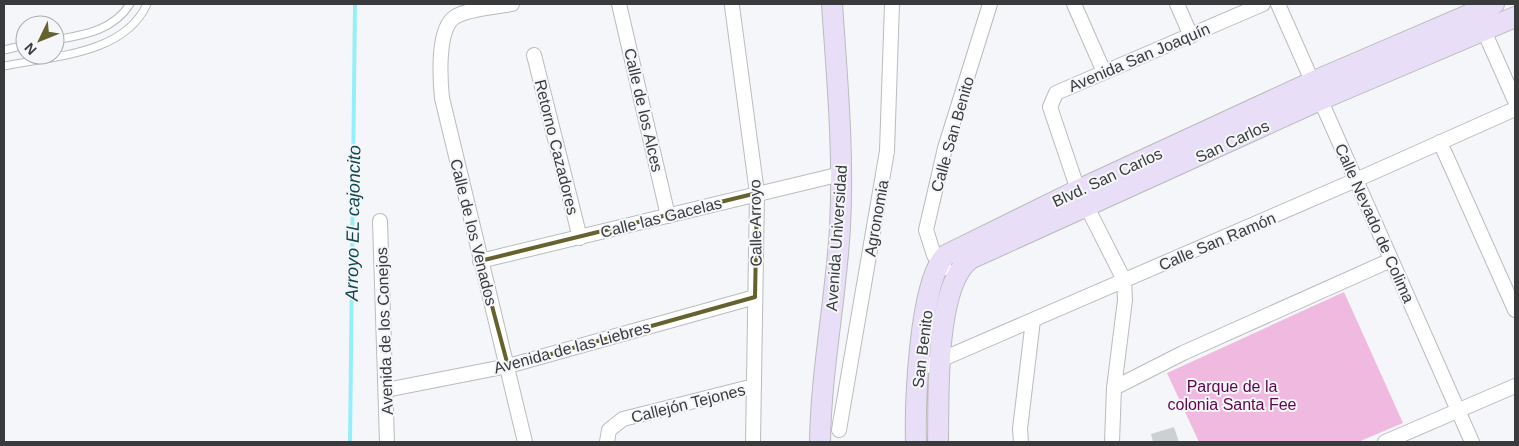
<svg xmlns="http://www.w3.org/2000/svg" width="1519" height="446" font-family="Arial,sans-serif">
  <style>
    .green { fill: #f0b9df }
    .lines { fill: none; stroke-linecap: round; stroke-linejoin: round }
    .stream { stroke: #93eff9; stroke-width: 4 }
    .building { fill: #cdd0d2 }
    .lane-casing { stroke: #babbbd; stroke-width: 9 }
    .street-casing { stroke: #babbbd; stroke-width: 16 }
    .secondary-casing { stroke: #babbbd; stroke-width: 22 }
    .lane { stroke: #fff; stroke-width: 7 }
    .street { stroke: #fff; stroke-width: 14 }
    .secondary { stroke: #e9def7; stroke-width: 20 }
    .marked { fill: none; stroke: #66622e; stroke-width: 4; stroke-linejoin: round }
    .labels { text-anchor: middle; stroke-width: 4; stroke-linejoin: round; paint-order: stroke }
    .street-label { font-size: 16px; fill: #393a3b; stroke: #f5f6f9 }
    .park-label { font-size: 16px; fill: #5f054e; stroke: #f5f6f9 }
    .water-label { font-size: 18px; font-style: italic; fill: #0f484d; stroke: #f5f6f9 }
  </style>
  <rect width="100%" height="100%" fill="#f5f6f9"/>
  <path class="green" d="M1344 292 1403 423 1358 442H1199L1167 373Z"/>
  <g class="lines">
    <path class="stream" d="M350 442 355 4"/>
  </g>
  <path class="building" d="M1174 427 1179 442H1153L1151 434Z"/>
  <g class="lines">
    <defs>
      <path id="lane" d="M55 40C83 35 113 31 130 4
        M4 50 25 45
        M4 66C52 56 124 55 147 4"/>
      <path id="street" d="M512 4C497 7 466 9 455 17 437 28 440 78 442 98L525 442
        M619 4 668 216
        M1074 4 1104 72
        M1177 4 1191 36
        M1278 4 1472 442
        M732 6 757 193 753 442
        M1484 31 1515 101
        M534 55 580 238
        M1440 142 1515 310
        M1078 190 1050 107 1056 93 1263 4
        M1087 207 1124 280 1125 300 1114 388 1112 442
        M380 221 387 442
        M480 261 841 174
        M945 268 934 255 926 230 945 148 990 4
        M917 370 1356 180 1515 109
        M1114 388 1183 353 1391 260
        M386 390 508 366 755 297
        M839 430 887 151 892 4
        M607 442 609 430 623 419 754 386
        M1021 442 1020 429 1033 320
        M1385 442 1515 386"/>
      <path id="secondary" d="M820 442C821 370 836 299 840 227 844 152 837 78 832 4
        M916 442C915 405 919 280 946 255L1078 190 1312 82 1494 4
        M938 442C939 398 934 287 970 259L1320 100 1515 17"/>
    </defs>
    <use href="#lane" class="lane-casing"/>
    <use href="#street" class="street-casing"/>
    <use href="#secondary" class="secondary-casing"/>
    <use href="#lane" class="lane"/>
    <use href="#street" class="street"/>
    <use href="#secondary" class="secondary"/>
  </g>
  <path class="marked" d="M757 193 755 297 508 366 480 261Z"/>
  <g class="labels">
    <g class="street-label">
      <text transform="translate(1139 57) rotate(-23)" y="6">Avenida San Joaquín</text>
      <text transform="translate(644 110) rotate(77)" y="6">Calle de los Alces</text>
      <text transform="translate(952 134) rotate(-74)" y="6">Calle San Benito</text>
      <text transform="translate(1232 141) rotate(-25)" y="6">San Carlos</text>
      <text transform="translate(557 147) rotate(76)" y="6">Retorno Cazadores</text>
      <text transform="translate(1107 177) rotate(-25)" y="6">Blvd. San Carlos</text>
      <text transform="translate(661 217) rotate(-14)" y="6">Calle las Gacelas</text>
      <text transform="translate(876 218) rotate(-80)" y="6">Agronomia</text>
      <text transform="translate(755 223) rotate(-91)" y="6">Calle Arroyo</text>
      <text transform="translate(1375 223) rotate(66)" y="6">Calle Nevado de Colima</text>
      <text transform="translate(474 232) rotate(76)" y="6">Calle de los Venados</text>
      <text transform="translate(836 238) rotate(-86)" y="6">Avenida Universidad</text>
      <text transform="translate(1217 241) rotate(-23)" y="6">Calle San Ramón</text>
      <text transform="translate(384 331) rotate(-92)" y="6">Avenida de los Conejos</text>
      <text transform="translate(572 347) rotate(-15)" y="6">Avenida de las Liebres</text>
      <text transform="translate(922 349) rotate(-83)" y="6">San Benito</text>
      <text transform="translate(688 403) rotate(-14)" y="6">Callejón Tejones</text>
    </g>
    <g class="park-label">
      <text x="1232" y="392">Parque de la<tspan x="1232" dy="18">colonia Santa Fee</tspan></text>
    </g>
    <g class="water-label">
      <text transform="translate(353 223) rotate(-89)" y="6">Arroyo EL cajoncito</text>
    </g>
  </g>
  <rect width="1519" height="446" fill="none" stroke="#393a3b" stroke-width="10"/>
  <g transform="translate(40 40) rotate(227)"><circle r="24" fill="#f5f6f9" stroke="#aaabad"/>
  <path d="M0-4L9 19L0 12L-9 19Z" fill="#66622e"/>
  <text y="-8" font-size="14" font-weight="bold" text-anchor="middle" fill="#393a3b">N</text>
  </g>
</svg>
